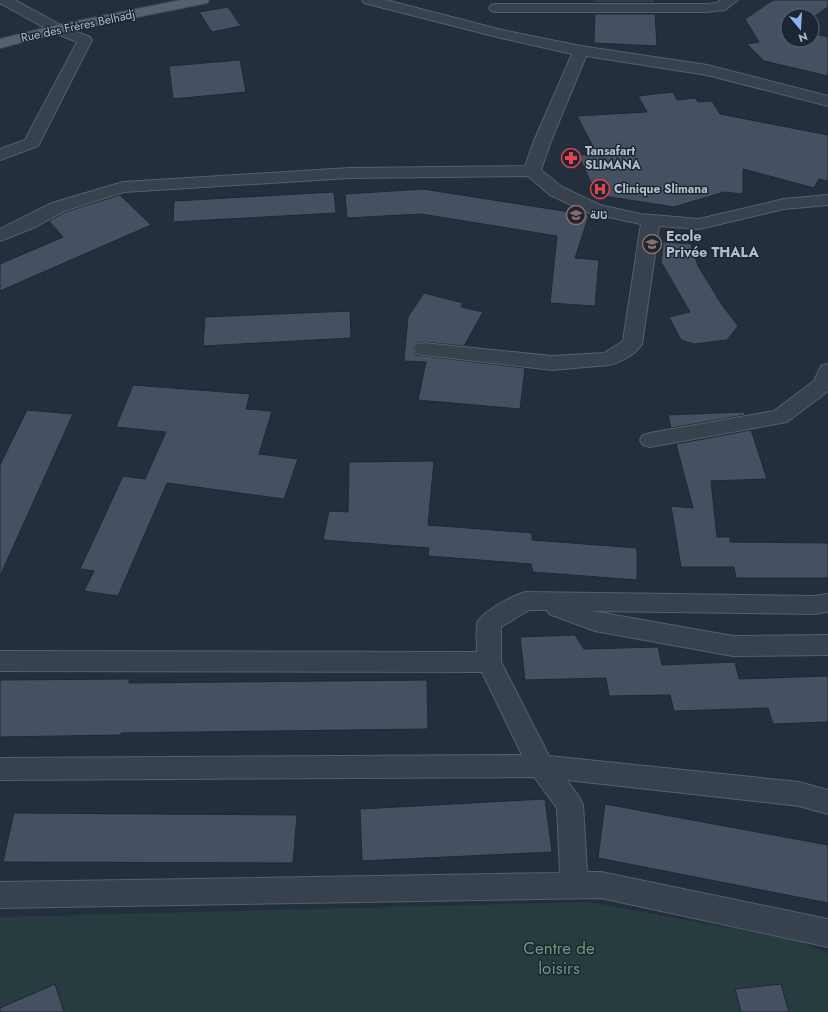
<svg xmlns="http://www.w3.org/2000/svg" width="828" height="1012" font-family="Jost,Vazirmatn,sans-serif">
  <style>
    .green { fill: #263c3f }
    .building { fill: #455162; stroke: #1f2835 }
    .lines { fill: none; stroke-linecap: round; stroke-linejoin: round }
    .minor-casing { stroke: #565f6c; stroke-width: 2 }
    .major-casing { stroke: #414a57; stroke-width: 2 }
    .minor { fill: #38414e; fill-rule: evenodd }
    .major { fill: #56606e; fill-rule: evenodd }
    .labels { text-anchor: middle; stroke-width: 3; stroke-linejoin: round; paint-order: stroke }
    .far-street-label { font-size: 12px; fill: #b4bcc9; stroke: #1d2633 }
    .far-poi-label { font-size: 12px; font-weight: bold; fill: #b4bcc9; stroke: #1d2633; text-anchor: start }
    .poi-label { font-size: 14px; font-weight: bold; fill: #b4bcc9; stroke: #1d2633; text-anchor: start }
    .near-park-label { font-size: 17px; fill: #6b9a76; stroke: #1d2633 }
  </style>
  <rect width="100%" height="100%" fill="#242f3e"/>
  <path class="green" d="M590 902 795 940 828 953V1012H0V917Z"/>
  <path class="building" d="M595 0H654L655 2H595Z
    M773 0H828V7L812 18V16H788V40H812V33L828 37V76L764 61 747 44 759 42 745 19Z
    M228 7 241 26 212 32 199 12Z
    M595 14H655L657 46 594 43Z
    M240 60 246 92 173 99 169 66Z
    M673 92 677 100 695 98 698 102 712 101 720 114 828 135V181L819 179 814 188 743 169V194L724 192 674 207 597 195 578 155 597 154 577 116 647 112 638 96Z
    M423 189 589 215 575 258 599 260 595 306 550 303 557 236 421 214 347 218 345 194Z
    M334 192 336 213 173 222 174 201Z
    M120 195 151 225 0 291V264L63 237 49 221 65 212Z
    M663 242 691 244 698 266 722 305 738 326 727 340 694 344 681 340 669 317 690 312 661 262Z
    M424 293 463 303 461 307 483 312 464 346 424 342 417 343 413 348 416 355 525 368 520 409 418 400 426 362 404 361 408 317Z
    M350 311 351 338 203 346 205 317Z
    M133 385 250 394 246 409 272 411 259 454 298 459 284 499 167 483 118 596 84 591 94 571 80 569 123 476 145 479 166 432 116 427Z
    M27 410 73 414 0 576V465Z
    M744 412 745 415 671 428 668 415Z
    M751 430 767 479 711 481 717 537H730V542L828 543V578H736L734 567H681L671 506 693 508 676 444Z
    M434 461 428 525 532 533V540L637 548V580L533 572 531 564 428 556 429 548 323 540 329 511 348 512 349 462Z
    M575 635 584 649 658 647 662 665 735 662 739 679 828 676V722L773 724 768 708 674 711 670 695 609 696 606 678 525 680 520 637Z
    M129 679V683L427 680 428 729 121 733V735L0 737V680Z
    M545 799 552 852 362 861 360 809Z
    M605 804 828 845V903L598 858Z
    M14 813 297 815 293 863 3 862Z
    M55 984 64 1012H0V1008Z
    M781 984 789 1012H741L735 989Z"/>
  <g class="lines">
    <defs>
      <path id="minor" d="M0 0H15L62 26 90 37 92 40 38 146 0 160V149L25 140 77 42 52 32 0 3Z
        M362 0H386L502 30 581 46 707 65 828 96V106L707 75 586 56 551 141 541 170 562 187 600 205 640 214 699 219 784 199 828 195V205L784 209 699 229 659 226 642 344C636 354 620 363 609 365L552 370 424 355 417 354 414 349 417 344 424 343 552 356 604 353 623 341 641 224 589 213 550 195 528 176 350 178 124 192 64 211 33 228 0 241V229L52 203 123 182 350 168 525 166 534 141 572 54 501 38 364 3Z
        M721 0H738L725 10 707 12H496L491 11 489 8 491 5 496 4H707L716 3Z
        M828 364V391L787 422 650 447 643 445 640 440 643 435 650 433 774 411 814 381 821 366Z
        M525 592 814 596 828 594V612L814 614 592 611 733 636 828 635V655L733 656 595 631 549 614 547 610H529L501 627V662L549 756 799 782 828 790V814L799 806 567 780 579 797 583 805 587 872H601L828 919V947L601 898 0 908V882L560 873 557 808 534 777 0 780V758L522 755 482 672 0 671V651L477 652C477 643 476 633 477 624 479 613 514 595 525 592Z"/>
      <path id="major" d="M181 0H209L207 3 202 4 58 33 0 48V39L57 25Z"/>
    </defs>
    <use href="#minor" class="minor-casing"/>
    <use href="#major" class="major-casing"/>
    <use href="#minor" class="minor"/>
    <use href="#major" class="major"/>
  </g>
  <defs>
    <symbol id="pharmacy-ring" viewBox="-11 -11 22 22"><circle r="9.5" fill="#1d2633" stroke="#e0444e" stroke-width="1.5"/><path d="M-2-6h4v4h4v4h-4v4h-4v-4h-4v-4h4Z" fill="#e0444e"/></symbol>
    <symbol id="hospital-ring" viewBox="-11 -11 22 22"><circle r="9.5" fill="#1d2633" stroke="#e0444e" stroke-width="1.5"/><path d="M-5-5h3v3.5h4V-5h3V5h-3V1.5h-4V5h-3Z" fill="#e0444e"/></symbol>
    <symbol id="school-ring" viewBox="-11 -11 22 22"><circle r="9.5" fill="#1d2633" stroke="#8d6e63" stroke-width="1.5"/><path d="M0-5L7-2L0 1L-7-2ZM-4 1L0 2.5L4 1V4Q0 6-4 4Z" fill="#8d6e63"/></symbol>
  </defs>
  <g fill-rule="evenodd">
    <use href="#pharmacy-ring" x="560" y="147" width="22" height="22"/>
    <use href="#hospital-ring" x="589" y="178" width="22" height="22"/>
    <use href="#school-ring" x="565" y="204" width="22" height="22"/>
    <use href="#school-ring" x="641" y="233" width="22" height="22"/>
  </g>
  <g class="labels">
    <g class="far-street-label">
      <text transform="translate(78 26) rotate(-12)" y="4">Rue des Frères Belhadj</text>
    </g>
    <g class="far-poi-label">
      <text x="585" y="155">Tansafart<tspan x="585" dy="14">SLIMANA</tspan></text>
      <text x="614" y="193">Clinique Slimana</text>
      <text x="590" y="219">ثالة</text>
    </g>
    <g class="poi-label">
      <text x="666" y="241">Ecole<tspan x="666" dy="16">Privée THALA</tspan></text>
    </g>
    <g class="near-park-label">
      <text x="559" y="954">Centre de<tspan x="559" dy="20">loisirs</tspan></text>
    </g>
  </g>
  <g transform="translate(800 28) rotate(162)"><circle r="19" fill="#1d2633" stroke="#59626f"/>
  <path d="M0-3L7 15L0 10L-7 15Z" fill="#8ab4f8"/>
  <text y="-6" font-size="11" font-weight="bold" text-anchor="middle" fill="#b4bcc9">N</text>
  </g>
</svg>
